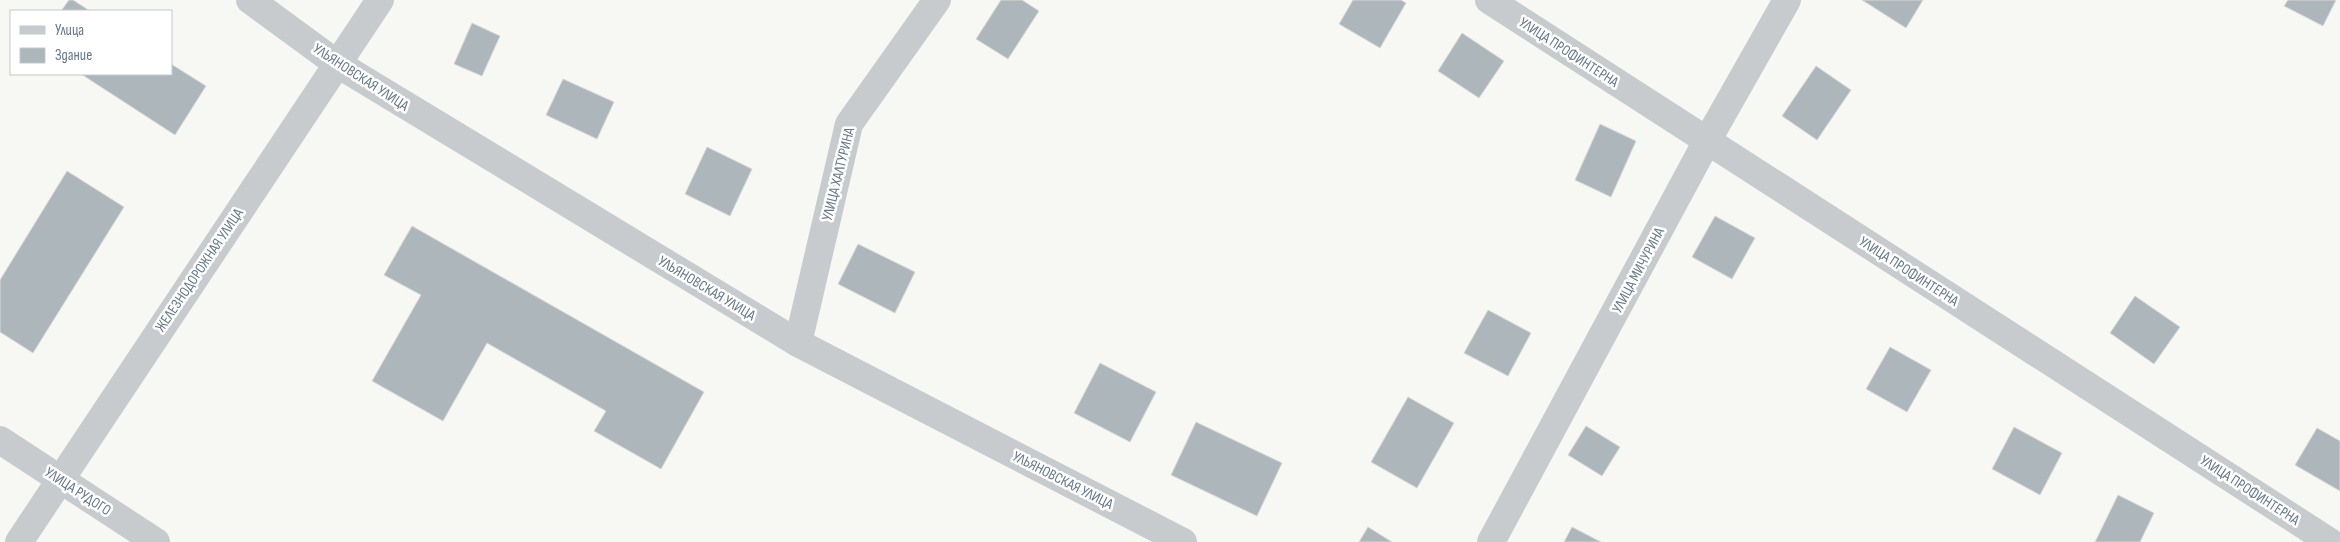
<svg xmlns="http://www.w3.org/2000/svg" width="2340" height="542" font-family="'Sofia Sans Condensed',sans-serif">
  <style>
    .building { fill: #adb6bb; stroke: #d9d9d6 }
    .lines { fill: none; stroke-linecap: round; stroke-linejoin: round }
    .minor { stroke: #c7cbce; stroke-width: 28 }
    .tertiary { stroke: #c7cbce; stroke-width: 28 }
    .labels { text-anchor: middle; stroke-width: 5; stroke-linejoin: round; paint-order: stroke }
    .street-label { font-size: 15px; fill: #647787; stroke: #fff }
  </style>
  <rect width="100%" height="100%" fill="#f7f7f4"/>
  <path class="building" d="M69 0H73L90 11H61Z
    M1001 0H1022L1039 11 1008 59 976 39Z
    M1353 0H1401L1406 3 1380 48 1339 24Z
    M1862 0H1923L1906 28Z
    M2288 0H2336L2323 26 2284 6Z
    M472 23 500 36 482 76 454 64Z
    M1462 33 1504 61 1479 98 1438 71Z
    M171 64 206 86 175 135 81 74H171Z
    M1816 66 1851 90 1817 140 1782 116Z
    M563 79 614 102 597 139 546 115Z
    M1600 124 1636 141 1611 197 1575 180Z
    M707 147 752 169 730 216 685 194Z
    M67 171 124 207 33 353 0 332V280Z
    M1715 216 1755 238 1732 279 1692 257Z
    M412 226 704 392 661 469 594 431 606 411 487 343 443 421 372 381 421 295 384 275Z
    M858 244 915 272 895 313 838 284Z
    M2135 296 2180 327 2154 364 2110 333Z
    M1488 310 1531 333 1508 376 1464 353Z
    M1890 347 1931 370 1907 412 1866 389Z
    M1100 363 1156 392 1130 442 1074 413Z
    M1408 397 1454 423 1417 488 1371 462Z
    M1196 422 1282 463 1257 516 1171 475Z
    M1586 426 1620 447 1602 476 1568 455Z
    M2014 427 2062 453 2040 495 1992 469Z
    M2317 428 2340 441V491L2295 465Z
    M2118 495 2154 513 2140 542H2095Z
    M1368 527 1392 542H1359Z
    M1572 527 1601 542H1564Z"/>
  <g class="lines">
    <path class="minor" d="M1489 0 2330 542
      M798 343 849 124 937 0
      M0 440 156 542
      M1491 542 1707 141 1787 0"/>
    <path class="tertiary" d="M250 0 336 63 798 343 1183 542
      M19 542 380 0"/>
  </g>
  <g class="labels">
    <g class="street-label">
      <text transform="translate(1569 52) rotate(33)" y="5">УЛИЦА ПРОФИНТЕРНА</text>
      <text transform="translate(361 77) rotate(33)" y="5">УЛЬЯНОВСКАЯ УЛИЦА</text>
      <text transform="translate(838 174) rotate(-76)" y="5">УЛИЦА ХАЛТУРИНА</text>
      <text transform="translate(199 270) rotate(-56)" y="5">ЖЕЛЕЗНОДОРОЖНАЯ УЛИЦА</text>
      <text transform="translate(1638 270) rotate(-62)" y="5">УЛИЦА МИЧУРИНА</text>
      <text transform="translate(1909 271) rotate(33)" y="5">УЛИЦА ПРОФИНТЕРНА</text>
      <text transform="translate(707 288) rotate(31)" y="5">УЛЬЯНОВСКАЯ УЛИЦА</text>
      <text transform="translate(1063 480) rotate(27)" y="5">УЛЬЯНОВСКАЯ УЛИЦА</text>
      <text transform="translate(2250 490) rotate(33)" y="5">УЛИЦА ПРОФИНТЕРНА</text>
      <text transform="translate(78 491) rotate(33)" y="5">УЛИЦА РУДОГО</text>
    </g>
  </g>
  <rect x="10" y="10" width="162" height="65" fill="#ffffff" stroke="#c1c9cf"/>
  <rect x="20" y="26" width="25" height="8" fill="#c7cbce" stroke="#c1c9cf"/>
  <text x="55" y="35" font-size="15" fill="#647787">Улица</text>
  <rect x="20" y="48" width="25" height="15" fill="#adb6bb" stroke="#c1c9cf"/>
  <text x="55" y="60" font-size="15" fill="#647787">Здание</text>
</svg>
